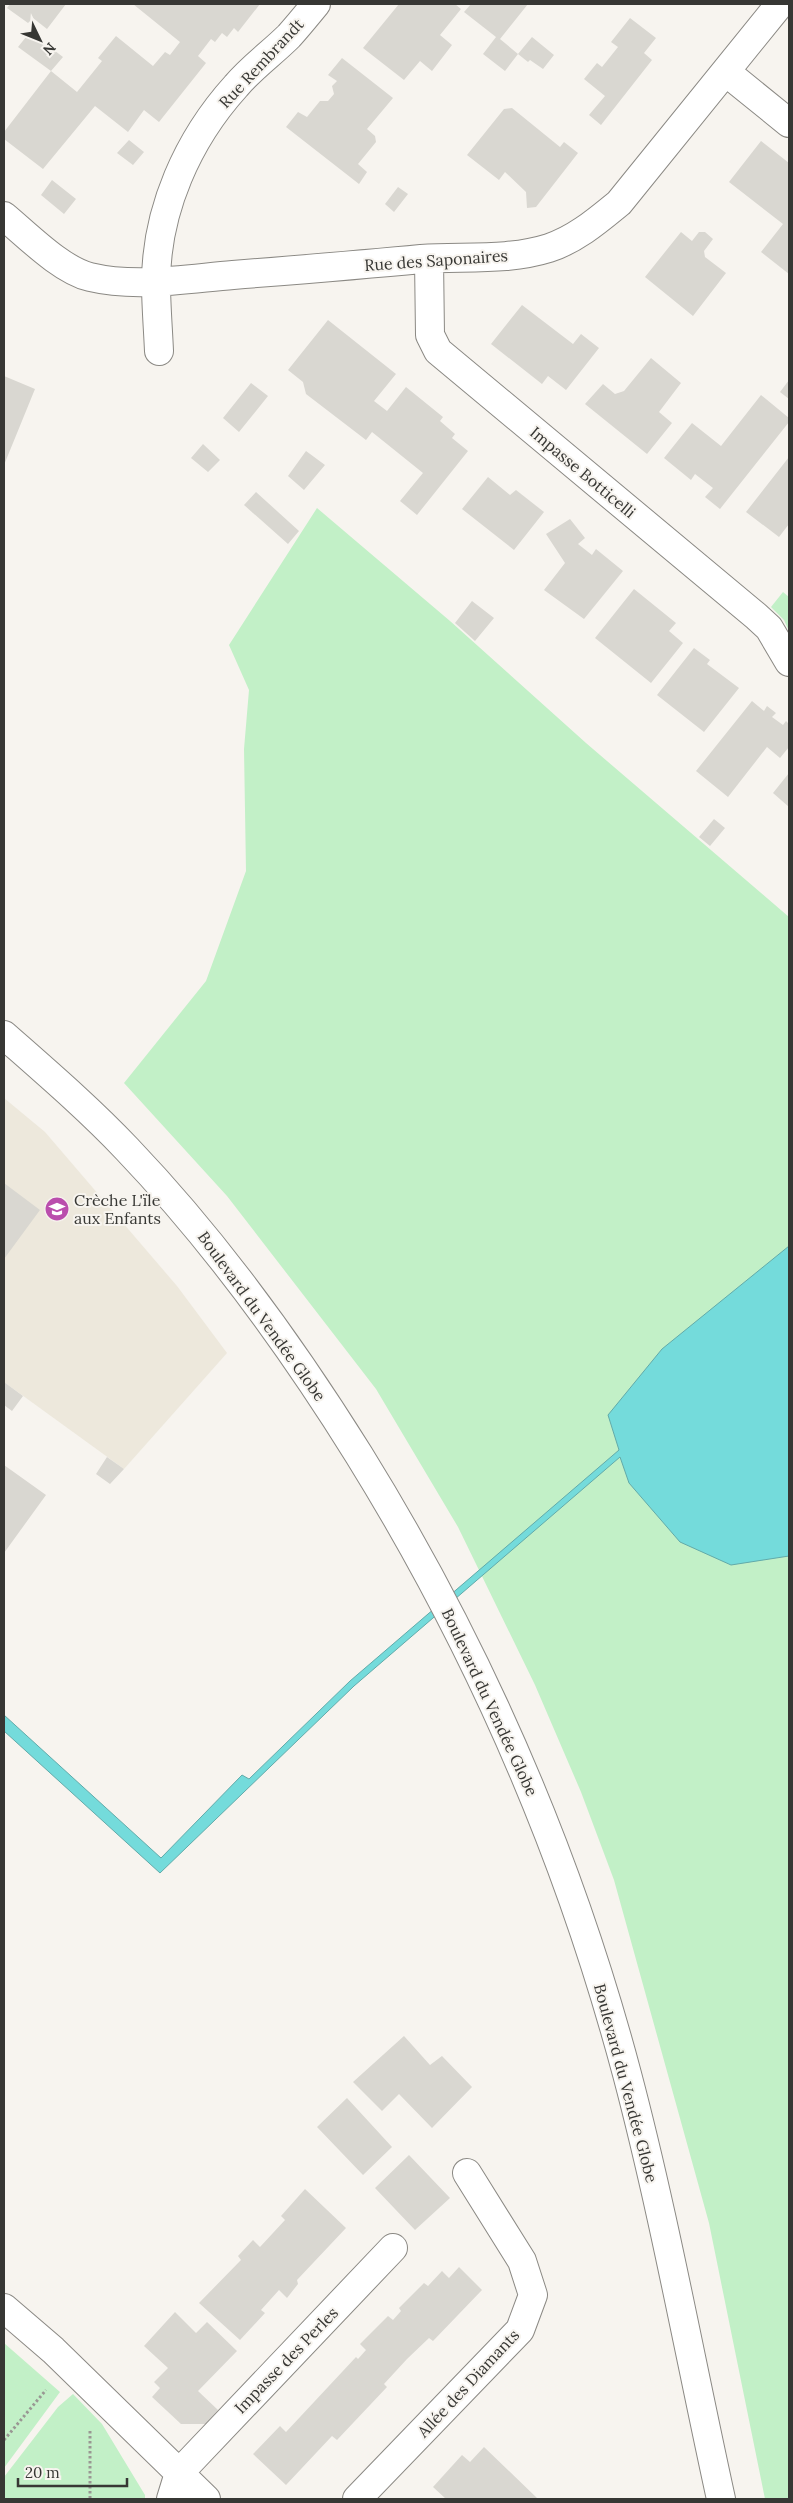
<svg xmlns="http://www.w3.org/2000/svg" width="793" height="2503" font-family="Lora,serif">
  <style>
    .built { fill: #ede8dc }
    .green { fill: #c2f0c7 }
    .water { fill: #74dbdb; stroke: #62aaa9 }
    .building { fill: #d9d7d1 }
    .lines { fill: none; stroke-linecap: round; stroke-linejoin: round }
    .street-casing { stroke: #8b8984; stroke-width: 30 }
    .secondary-casing { stroke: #8b8984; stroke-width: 30 }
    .path { stroke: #999793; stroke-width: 3; stroke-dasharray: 2.5 2.5; stroke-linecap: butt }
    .street { stroke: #fff; stroke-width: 28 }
    .secondary { stroke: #fff; stroke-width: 28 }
    .labels { text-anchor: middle; stroke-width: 4; stroke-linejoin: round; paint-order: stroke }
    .street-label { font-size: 16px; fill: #373734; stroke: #f7f4ef }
    .poi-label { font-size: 16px; fill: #373734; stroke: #f7f4ef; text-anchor: start }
  </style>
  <rect width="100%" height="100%" fill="#f7f4ef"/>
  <path class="built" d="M4 1098 45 1132 177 1286 227 1353 124 1469 4 1382Z"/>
  <path class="green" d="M317 508 450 621 586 743 789 917V2499H765L709 2223 614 1880 581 1792 535 1685 458 1527 376 1389 227 1196 124 1083 206 981 246 871 244 749 249 690 229 645Z
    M783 592 789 597V631L784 620 771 607Z
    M4 2343 60 2392 4 2468Z
    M73 2394 102 2424 145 2495V2499H4V2477L58 2407Z"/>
  <path class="water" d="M789 1246V1556L731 1565 680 1542 629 1483 620 1457 354 1686 160 1873 4 1731V1715L161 1858 242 1775 249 1779 350 1681 619 1450 608 1415 662 1349Z"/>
  <path class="building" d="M10 4H66L47 29 33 18 28 23 7 8Z
    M133 4H260L238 32 234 28 227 37 222 33 215 42 211 39 198 56 206 63 159 122 144 110 128 132 95 106 43 169 4 139V132L51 71 77 92 102 61 98 58 116 36 153 66 165 52 170 55 180 42Z
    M399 4H455L461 9 440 35 452 45 432 71 420 61 404 80 363 48Z
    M471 4H528L500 39 518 54 505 71 483 54 496 37 464 12Z
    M630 18 656 38 644 53 652 60 601 125 589 115 605 96 584 79 597 63 602 67 618 47 611 42Z
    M30 32 63 57 51 71 18 47Z
    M532 37 554 55 543 69 530 60 528 62 518 54Z
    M342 58 393 98 367 129 375 136 376 142 358 164 367 172 359 184 286 127 298 112 307 117 320 101H328L334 94 332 86 337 81 328 75Z
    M512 108 560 147 564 142 578 153 536 207 527 208 526 192 505 172 499 180 467 155 504 109Z
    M129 140 144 152 133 165 117 153Z
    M761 141 789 163V274L761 252 783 224 729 182Z
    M52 180 76 199 64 214 41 195Z
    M398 187 408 194 394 212 385 204Z
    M681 232 692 241 699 232H705L713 239 704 251 705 257 726 273 693 316 645 277Z
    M522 305 573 344 581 334 599 348 566 390 548 376 542 384 491 344Z
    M328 320 396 374 374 401 387 411 406 387 443 417 440 421 455 434 452 438 468 451 417 515 400 501 423 473 372 432 366 440 306 394 303 382 288 370Z
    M651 358 681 383 659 412 672 423 647 454 585 404 603 384 615 394 624 391Z
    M4 376 35 389 4 465Z
    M789 380V399L780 392Z
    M251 383 268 396 239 432 223 418Z
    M761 395 789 418V422L720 509 705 497 713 488 695 474 691 480 664 458 692 423 721 446Z
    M203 444 220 460 208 472 191 458Z
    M306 451 325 465 304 490 288 476Z
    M789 457V524L779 537 746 512Z
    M488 477 510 495 516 490 544 512 514 550 462 509Z
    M256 492 299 531 288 544 244 505Z
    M570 519 585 538 578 544 592 555 596 549 623 571 584 619 544 590 565 563 546 534Z
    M634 589 676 623 669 631 683 643 651 683 595 638Z
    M472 601 494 618 475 641 455 623Z
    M694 648 710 660 707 664 739 688 704 732 657 695Z
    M752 701 764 711 767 706 776 713 772 717 783 725 786 721 789 724V747L780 758 767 747 728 797 696 771Z
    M789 773V807L773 793Z
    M714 819 725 828 710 846 699 837Z
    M4 1183 40 1210 4 1259Z
    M4 1382 23 1396 12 1411 4 1405Z
    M107 1457 124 1469 110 1484 96 1474Z
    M4 1465 46 1495 4 1553Z
    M404 2036 430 2065 442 2056 472 2087 432 2128 399 2094 382 2111 353 2082Z
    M347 2098 392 2147 363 2175 317 2127Z
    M409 2155 450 2198 415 2230 375 2188Z
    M305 2189 346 2228 297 2280 298 2284 287 2298 279 2290 261 2310 265 2313 240 2340 199 2303 241 2260 238 2256 253 2240 260 2247 285 2220 281 2216Z
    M459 2267 482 2290 433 2341 429 2338 407 2359 384 2384 387 2387 337 2440 332 2436 286 2485 253 2454 280 2426 286 2432 356 2357 358 2359 366 2350 360 2344 388 2316 393 2320 401 2311 399 2308 424 2283 428 2286 442 2271 449 2278Z
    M175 2312 196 2333 207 2322 237 2351 198 2391 218 2410 206 2424H181L152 2397 160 2388 154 2382 168 2368 144 2346Z
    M484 2447 537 2498 536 2499H446L433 2487 462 2455 470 2462Z"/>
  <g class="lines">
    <defs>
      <path id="street" d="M726 72 789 123
        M4 216C27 235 61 270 90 277 136 288 186 279 233 275 296 270 359 265 421 259 464 256 508 261 549 248 576 239 597 221 619 203L780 4
        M429 259 430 335 438 351 756 616 769 628 789 662
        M159 351C158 328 156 305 156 283 156 210 188 139 236 86 252 67 272 53 289 36 298 26 307 15 316 4
        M4 2308 53 2350 206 2499
        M171 2499 179 2473 393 2248
        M357 2499 520 2330 533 2295 522 2261 467 2173"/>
      <path id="secondary" d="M4 1035C46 1072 88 1108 127 1149 215 1241 291 1346 359 1455 478 1647 569 1856 627 2074 664 2214 690 2358 721 2499"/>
    </defs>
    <use href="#street" class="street-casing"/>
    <use href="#secondary" class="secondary-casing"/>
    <path class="path" d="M90 2431V2499
      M4 2440 46 2390"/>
    <use href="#street" class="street"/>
    <use href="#secondary" class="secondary"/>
  </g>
  <defs>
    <symbol id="school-disc" viewBox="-11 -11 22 22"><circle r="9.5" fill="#ba4ead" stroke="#f7f4ef"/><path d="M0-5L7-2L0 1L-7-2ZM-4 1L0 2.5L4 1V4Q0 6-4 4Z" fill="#fff"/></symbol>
  </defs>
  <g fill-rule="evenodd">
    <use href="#school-disc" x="43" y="1195" width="28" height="28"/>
  </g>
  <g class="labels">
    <g class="street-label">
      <text transform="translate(261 63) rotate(-47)" y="6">Rue Rembrandt</text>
      <text transform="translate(436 260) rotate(-4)" y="6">Rue des Saponaires</text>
      <text transform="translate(583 472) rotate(40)" y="6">Impasse Botticelli</text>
      <text transform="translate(262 1316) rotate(54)" y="6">Boulevard du Vendée Globe</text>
      <text transform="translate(490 1702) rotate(65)" y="6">Boulevard du Vendée Globe</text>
      <text transform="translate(626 2083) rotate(75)" y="6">Boulevard du Vendée Globe</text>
      <text transform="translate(286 2360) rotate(-46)" y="6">Impasse des Perles</text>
      <text transform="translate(468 2383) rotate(-47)" y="6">Allée des Diamants</text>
    </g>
    <g class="poi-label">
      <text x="74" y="1206">Crèche L'ïle<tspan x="74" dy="18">aux Enfants</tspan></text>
    </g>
  </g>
  <rect width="793" height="2503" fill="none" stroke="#373734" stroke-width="10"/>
  <g transform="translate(40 40) rotate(133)" stroke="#f7f4ef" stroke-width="4" paint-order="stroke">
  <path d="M0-4L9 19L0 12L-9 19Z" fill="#373734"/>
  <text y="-8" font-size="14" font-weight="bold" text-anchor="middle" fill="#373734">N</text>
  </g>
  <path d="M18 2478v8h109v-8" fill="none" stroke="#373734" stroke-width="2.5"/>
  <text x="25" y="2478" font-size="15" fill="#373734" stroke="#f7f4ef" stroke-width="4" paint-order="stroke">20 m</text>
</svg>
